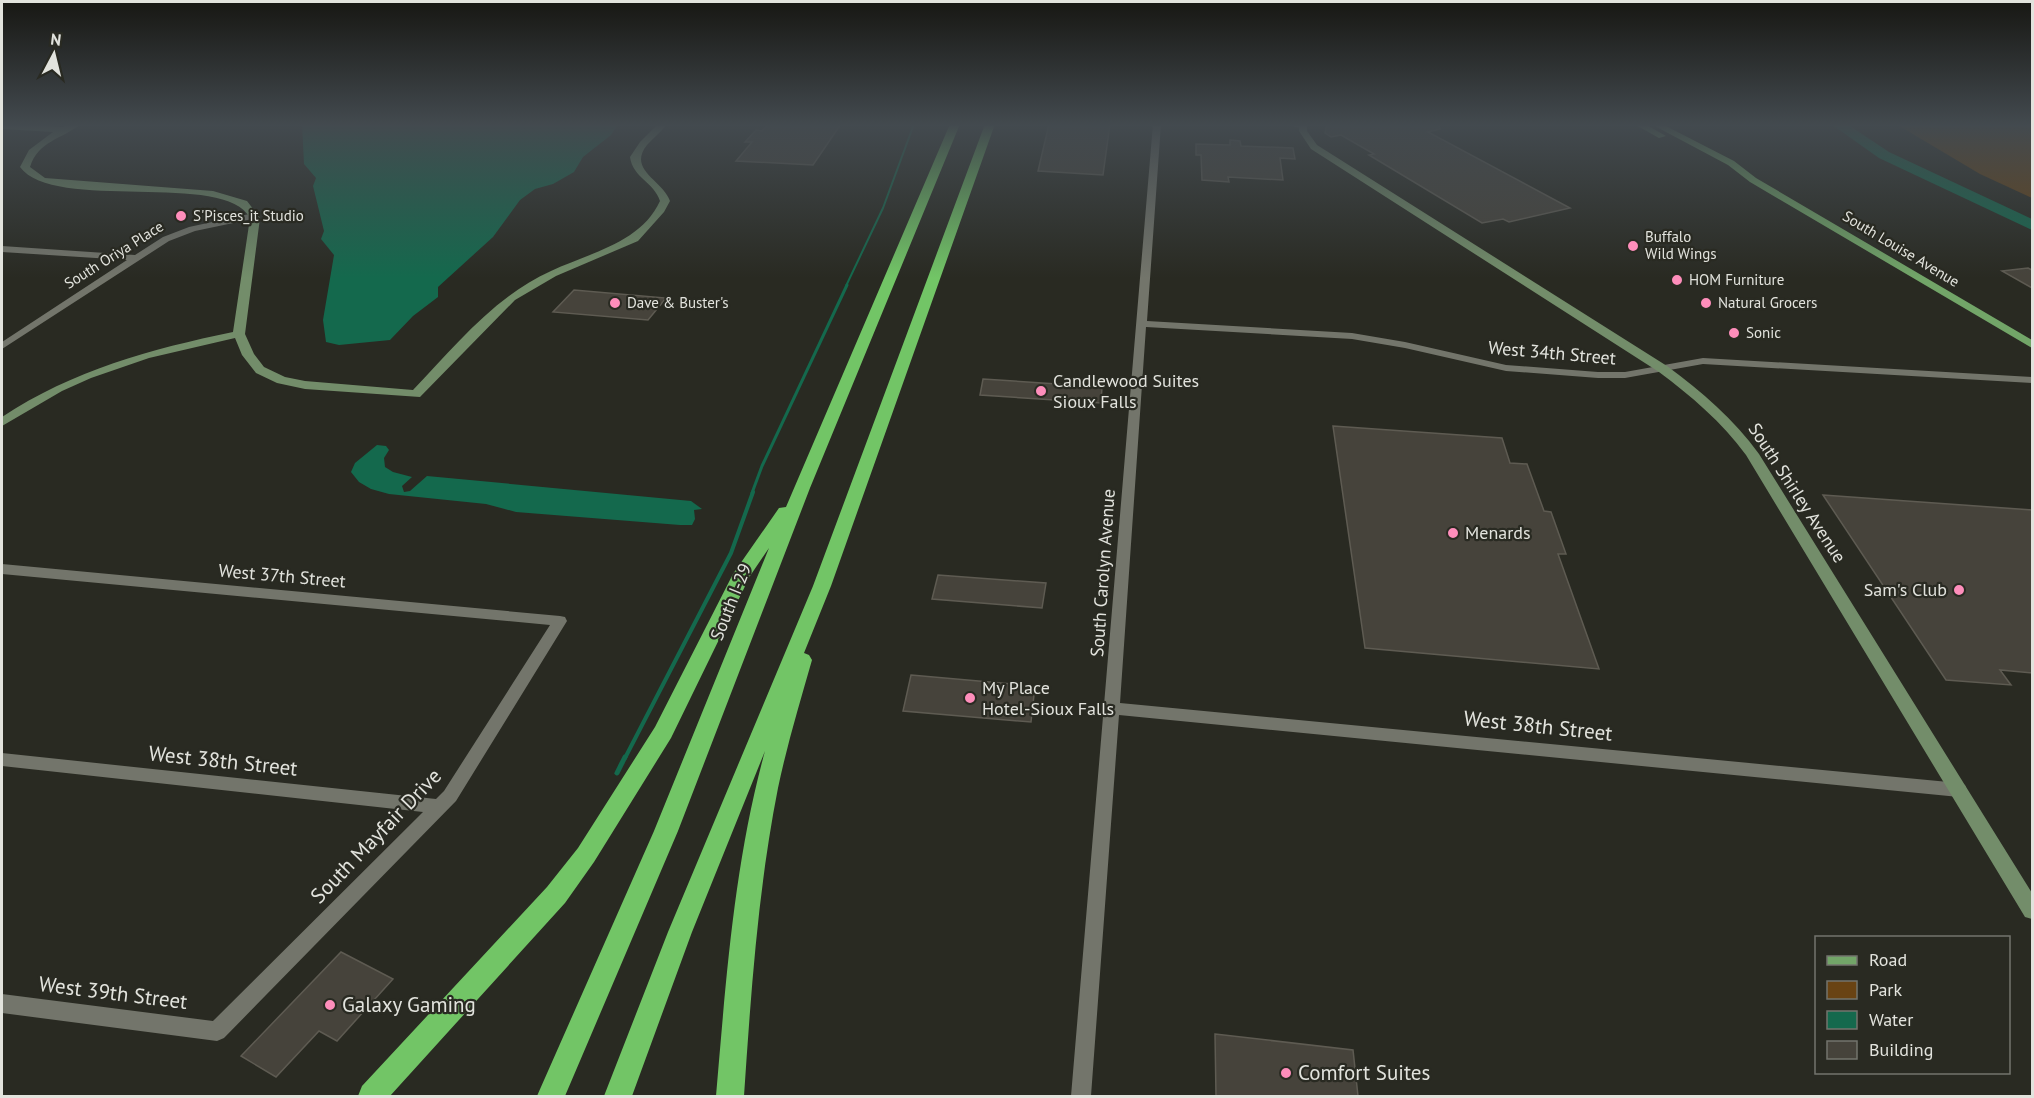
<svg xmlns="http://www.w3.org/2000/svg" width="2034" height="1098" font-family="'PT Sans',sans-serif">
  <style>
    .green { fill: #694313 }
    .water { fill: #14694d }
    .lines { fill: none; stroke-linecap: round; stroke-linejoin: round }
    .stream-far3 { stroke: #14694d; stroke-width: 2 }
    .stream-far2 { stroke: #14694d; stroke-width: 3 }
    .stream-far1 { stroke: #14694d; stroke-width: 4 }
    .stream { stroke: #14694d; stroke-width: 5 }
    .river { fill: #14694d; fill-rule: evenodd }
    .building { fill: #46433b; stroke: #5e5b52; stroke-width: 1.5 }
    .street { fill: #73756b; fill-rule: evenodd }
    .secondary { fill: #738d6a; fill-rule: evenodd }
    .primary { fill: #72a568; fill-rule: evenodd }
    .highway { fill: #72c566; fill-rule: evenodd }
    .poi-dot { fill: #fe8ebb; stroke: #292a22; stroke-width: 2 }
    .labels { text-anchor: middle; stroke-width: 4.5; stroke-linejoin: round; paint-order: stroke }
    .far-poi-label { font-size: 15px; fill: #e2e3dd; stroke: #292a22; text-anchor: start }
    .far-street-label { font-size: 15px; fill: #e2e3dd; stroke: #292a22 }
    .street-label { font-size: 18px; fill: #e2e3dd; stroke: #292a22 }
    .poi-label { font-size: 18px; fill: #e2e3dd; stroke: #292a22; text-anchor: start }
    .near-street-label { font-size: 21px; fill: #e2e3dd; stroke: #292a22 }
    .near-poi-label { font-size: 21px; fill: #e2e3dd; stroke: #292a22; text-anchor: start }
  </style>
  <rect width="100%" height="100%" fill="#292a22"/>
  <path class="green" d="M1896 124H2032V198L1980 174Z"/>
  <path class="water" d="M302 124H618L611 135 583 157 574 172 553 184 535 189 520 200 493 237 438 287V297L413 316 390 340 339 345 326 342 323 320 334 255 321 239 324 231 313 186 316 178 304 164Z
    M377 445 386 446 389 450 384 458 385 467 393 472 412 477 402 486 404 492 410 491 427 476 691 501 702 509 694 510 695 519 692 525H680L516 512 486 504 389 494 371 489 359 482 351 472 355 463Z"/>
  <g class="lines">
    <path class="stream-far3" d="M846 286 883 208 914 124"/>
    <path class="stream-far2" d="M752 493 762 466 847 285"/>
    <path class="stream-far1" d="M625 758 731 553 753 492"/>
    <path class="stream" d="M617 773 625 757"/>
    <path class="river" d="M1831 124H1847L1889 152 2032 219V230L1879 158Z"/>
  </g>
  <path class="building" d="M768 124H841L813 165 736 161 752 142H745L756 130 762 131Z
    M1049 124H1110L1103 175 1038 171Z
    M1327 124H1439L1440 129 1428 132 1570 208 1509 222 1503 219 1482 223 1369 155 1374 154 1341 135 1331 137 1325 133Z
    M1230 140 1240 141 1241 146 1293 148 1295 159 1280 158 1283 180 1228 177 1229 182 1202 180 1201 155H1196V144L1230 145Z
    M2028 268 2032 270V288L2002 271Z
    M574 290 666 298 648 320 553 312Z
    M983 379 1102 387 1101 403 980 395Z
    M1333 426 1502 438 1510 463 1527 464 1544 511 1551 512 1566 554H1558L1599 669 1365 648Z
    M1823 495 2032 510V673L2000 670 2011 685 1946 680Z
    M938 575 1046 583 1042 608 932 599Z
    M911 675 1035 686 1031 722 903 711Z
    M341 952 393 979 337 1041 319 1031 276 1077 241 1056Z
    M1215 1034 1353 1050 1358 1096H1216Z"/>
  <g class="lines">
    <path class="street" d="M1153 124H1161L1147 321 1352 333 1405 342 1506 365 1598 372H1625L1703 358 2032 377V383L1703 364 1625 378H1598L1506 371 1405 348 1352 339 1146 327 1120 703 1959 783 1965 785 1967 790 1965 795 1959 797 1119 715 1091 1096H1071Z
      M1280 124H1304L1306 126 1302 128Z
      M254 213 258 216 257 218 195 231 169 241 2 349V342L127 260 2 252V246L135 255 163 237 189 227Z
      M2 564 560 616 565 617 567 621 456 801 224 1038 217 1041 2 1013V994L213 1021 423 812 2 766V753L436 799 444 791 550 625 2 574Z"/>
    <path class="secondary" d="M2 124 63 127 70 124H81C62 139 38 141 30 167L45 178 213 191 247 201 260 218 245 334 254 354 264 367 285 377 305 381 413 390C455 346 495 296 551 271 589 253 641 243 660 201 654 182 633 178 630 157L640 142 658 124H667C661 132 653 138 647 145 627 170 663 180 670 201L664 212 638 241 556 276 515 300 420 397 305 389 277 383 256 373 242 355 235 338 149 358 91 378 62 391 2 426V417C73 370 151 349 233 332L250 218C226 170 54 213 20 167L29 150 53 132 2 129Z
      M1299 124H1307V131L1317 145 1667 366C1702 392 1734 419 1759 454L2032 893V919L2025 917 1746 455C1722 422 1691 396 1659 372L1311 149 1299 131Z"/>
    <path class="primary" d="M1634 124H1645L1666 136 1659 138Z
      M1651 124H1662L1734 161 1756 178 2032 340V348L1750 182 1728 165Z"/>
    <path class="highway" d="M950 124H960L810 488 678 831 565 1096H537L654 831 769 548 750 576 671 738 594 862 565 903 390 1096H358L362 1086 547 887 578 848 655 727 733 574 779 508 786 507Z
      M985 124H995L831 586 804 653 809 655 812 660C800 702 787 745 778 788 758 889 751 993 744 1096H716C726 981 734 863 765 751L692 932 632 1096H604L668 932 813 586Z"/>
  </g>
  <linearGradient id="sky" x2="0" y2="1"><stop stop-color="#171713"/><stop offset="0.45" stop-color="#434a4f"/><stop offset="1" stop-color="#434a4f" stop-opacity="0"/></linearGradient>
  <rect width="2034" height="278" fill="url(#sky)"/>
  <g class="poi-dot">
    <circle cx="181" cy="216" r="6"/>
    <circle cx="1633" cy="246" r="6"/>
    <circle cx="1677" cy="280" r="6"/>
    <circle cx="615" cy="303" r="6"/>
    <circle cx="1706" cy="303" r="6"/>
    <circle cx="1734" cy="333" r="6"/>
    <circle cx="1041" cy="391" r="6"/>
    <circle cx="1453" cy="533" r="6"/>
    <circle cx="1959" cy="590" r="6"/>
    <circle cx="970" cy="698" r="6"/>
    <circle cx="330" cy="1005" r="6"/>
    <circle cx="1286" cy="1073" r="6"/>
  </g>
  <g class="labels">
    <g class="far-poi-label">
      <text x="193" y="221">S'Pisces_it Studio</text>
      <text x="1645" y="242">Buffalo<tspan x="1645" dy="17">Wild Wings</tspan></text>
      <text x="1689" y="285">HOM Furniture</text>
      <text x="627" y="308">Dave &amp; Buster's</text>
      <text x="1718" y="308">Natural Grocers</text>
      <text x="1746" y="338">Sonic</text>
    </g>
    <g class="far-street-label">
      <text transform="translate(1901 249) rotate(31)" y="5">South Louise Avenue</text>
      <text transform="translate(114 255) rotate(-32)" y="5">South Oriya Place</text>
    </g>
    <g class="street-label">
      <text transform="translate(1552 353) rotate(5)" y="6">West 34th Street</text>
      <text transform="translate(1797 493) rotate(57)" y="6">South Shirley Avenue</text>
      <text transform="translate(1103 573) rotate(-86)" y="6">South Carolyn Avenue</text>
      <text transform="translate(282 576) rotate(5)" y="6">West 37th Street</text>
      <text transform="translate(731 602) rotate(-68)" y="6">South I-29</text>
    </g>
    <g class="poi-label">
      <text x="1053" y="387">Candlewood Suites<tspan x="1053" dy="21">Sioux Falls</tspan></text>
      <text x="1465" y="539">Menards</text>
      <text x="1947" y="596" text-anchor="end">Sam's Club</text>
      <text x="982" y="694">My Place<tspan x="982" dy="21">Hotel-Sioux Falls</tspan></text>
    </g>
    <g class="near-street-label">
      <text transform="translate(1538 726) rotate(6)" y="7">West 38th Street</text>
      <text transform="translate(223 761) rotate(6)" y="7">West 38th Street</text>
      <text transform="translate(376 836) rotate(-46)" y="7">South Mayfair Drive</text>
      <text transform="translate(113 993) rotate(7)" y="7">West 39th Street</text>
    </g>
    <g class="near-poi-label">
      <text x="342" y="1012">Galaxy Gaming</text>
      <text x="1298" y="1080">Comfort Suites</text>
    </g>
  </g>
  <rect width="2034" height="1098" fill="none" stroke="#e2e3dd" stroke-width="6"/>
  <rect x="1815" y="936" width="195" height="138" fill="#292a22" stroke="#73746d" stroke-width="1.5"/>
  <rect x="1827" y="956" width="30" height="9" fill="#72a568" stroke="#73746d" stroke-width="1.5"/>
  <text x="1869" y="966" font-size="18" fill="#e2e3dd">Road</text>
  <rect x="1827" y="981" width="30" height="18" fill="#694313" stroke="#73746d" stroke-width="1.5"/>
  <text x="1869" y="996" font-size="18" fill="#e2e3dd">Park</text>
  <rect x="1827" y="1011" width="30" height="18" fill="#14694d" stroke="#73746d" stroke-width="1.5"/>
  <text x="1869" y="1026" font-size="18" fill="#e2e3dd">Water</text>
  <rect x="1827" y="1041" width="30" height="18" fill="#46433b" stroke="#73746d" stroke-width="1.5"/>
  <text x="1869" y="1056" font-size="18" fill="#e2e3dd">Building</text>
  <g transform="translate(54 54) rotate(7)" stroke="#292a22" stroke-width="4.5" paint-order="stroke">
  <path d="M0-4.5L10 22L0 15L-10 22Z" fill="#e2e3dd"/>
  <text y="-9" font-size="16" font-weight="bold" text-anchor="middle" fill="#e2e3dd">N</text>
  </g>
</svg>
